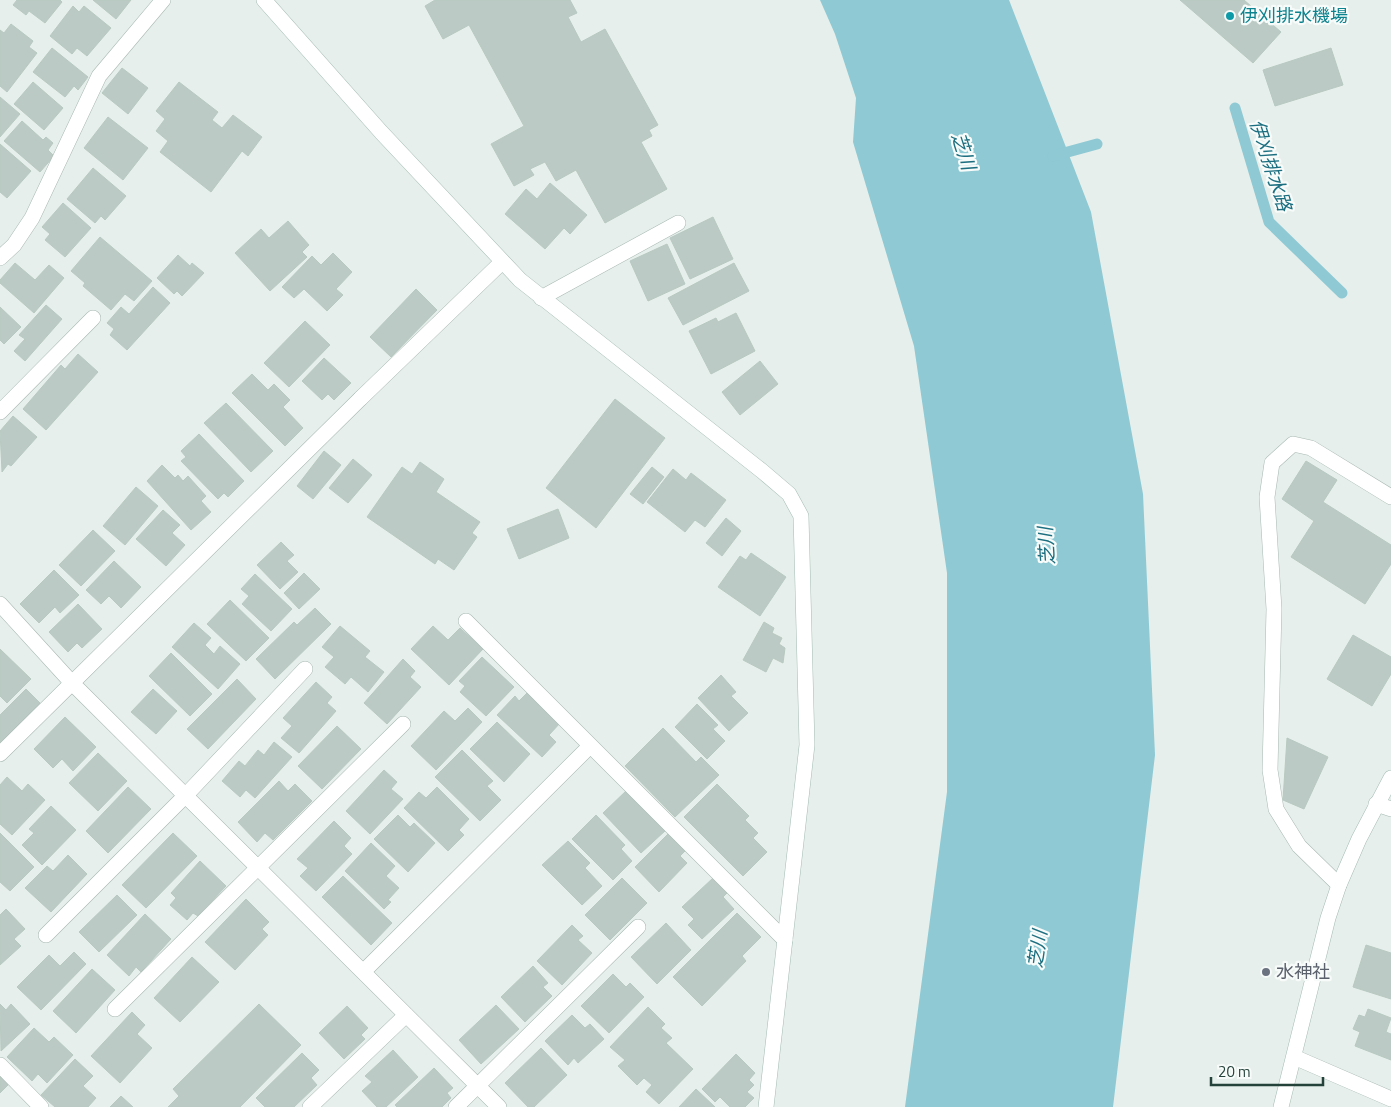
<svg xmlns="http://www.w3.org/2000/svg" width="1391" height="1107" font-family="'Titillium Web','Noto Sans JP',sans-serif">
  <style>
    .water { fill: #8ec9d4 }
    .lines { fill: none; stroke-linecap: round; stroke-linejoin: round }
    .stream { stroke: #8ec9d4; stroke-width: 11 }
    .building { fill: #bbcac4; stroke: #b8c9c2 }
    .lane-casing { stroke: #a8b8b2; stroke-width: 16 }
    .street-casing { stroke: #a8b8b2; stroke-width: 16 }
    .secondary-casing { stroke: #a4bbb3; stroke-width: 16 }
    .lane { stroke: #fff; stroke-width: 15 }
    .street { stroke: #fff; stroke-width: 15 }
    .secondary { stroke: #fff; stroke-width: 15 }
    .culture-dot { fill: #0f9aa8; stroke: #f7fbf9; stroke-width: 2 }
    .worship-dot { fill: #6b7280; stroke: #f7fbf9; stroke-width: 2 }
    .labels { text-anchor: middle; stroke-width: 4.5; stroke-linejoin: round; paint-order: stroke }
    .culture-label { font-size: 18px; fill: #0d838f; stroke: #f7fbf9; text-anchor: start }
    .worship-label { font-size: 18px; fill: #5b616d; stroke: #f7fbf9; text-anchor: start }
    .water-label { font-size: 19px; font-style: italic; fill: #1c6f80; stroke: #f7fbf9 }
  </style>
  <rect width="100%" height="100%" fill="#e6efeb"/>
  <path class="water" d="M820 0H1009L1091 212 1143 494 1155 755 1113 1107H905L947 792V573L914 346 853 142 856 98 835 34Z"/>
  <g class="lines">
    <path class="stream" d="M1235 108 1269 222 1342 293
      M1053 156 1097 144"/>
  </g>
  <path class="building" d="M17 0H60L62 2 45 23 29 11 26 15 13 5Z
    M93 0H131L116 19Z
    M435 0H570L577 13 568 17 581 42 605 29 658 125 649 130 652 136 641 142 667 189 605 223 576 170 556 181 545 162 530 169 534 175 514 186 491 144 524 126 469 25 443 39 425 6Z
    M1180 0H1244L1281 32 1253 63Z
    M73 6 79 12 84 6 111 28 87 56 77 48 72 54 50 36Z
    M11 24 33 41 29 47 37 53 7 92 0 86V30L4 33Z
    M52 48 88 77 78 90 74 86 65 97 33 72Z
    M1331 48 1343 85 1275 106 1263 70Z
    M122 68 148 88 128 114 102 93Z
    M33 82 63 108 44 130 14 104Z
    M179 82 218 112 212 120 222 128 233 115 262 137 248 156 242 151 211 192 160 152 168 141 156 131 165 119 156 111Z
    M0 97 20 114 0 137Z
    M108 117 148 148 123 180 84 148Z
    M22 121 43 140 46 137 53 143 48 150 54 156 40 172 4 141Z
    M0 144 31 171 7 198 0 192Z
    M93 168 126 196 105 220 101 216 95 223 67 199Z
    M550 183 587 215 570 234 564 228 545 249 505 214 526 189 537 199Z
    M63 203 91 228 65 257 45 240 50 234 42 227Z
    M713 217 733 259 690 279 670 238Z
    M288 221 309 245 302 252 307 257 270 291 235 253 261 229 269 238Z
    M100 237 152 281 134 301 125 294 111 310 83 286 85 283 71 271Z
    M667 244 685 284 648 301 630 261Z
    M333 253 352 272 336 289 343 295 327 311 304 289 294 298 282 287 312 256 321 265Z
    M178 255 190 266 192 263 204 273 182 296 177 291 174 294 157 278Z
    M15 263 35 280 49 265 64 278 34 313 0 283V280Z
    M734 263 749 291 683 325 668 298Z
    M153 287 170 303 127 350 110 335 114 329 107 323 121 307 129 314Z
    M416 289 437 310 391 357 370 337Z
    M46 305 62 319 25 361 14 351 25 339 19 335Z
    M0 307 21 327 4 344 0 340Z
    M736 313 755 351 711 374 689 331 716 318 718 322Z
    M305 321 330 345 289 387 264 363Z
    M78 354 98 372 46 430 23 409 61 365 65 369Z
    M324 358 351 383 334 400 328 394 322 400 302 381Z
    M760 361 778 384 740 415 722 392Z
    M252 374 268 390 274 384 290 400 283 407 303 428 285 446 232 393Z
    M615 399 665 438 596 528 546 488Z
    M226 403 273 451 251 472 204 423Z
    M13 416 37 437 11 466 8 464 2 472 0 431Z
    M199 434 244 481 228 497 224 493 218 499 181 461 186 457 181 451Z
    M324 451 341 465 313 499 297 486Z
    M353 459 372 475 348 503 329 488Z
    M1306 461 1337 480 1323 502 1391 545V564L1365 604 1291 557 1314 521 1282 499Z
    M420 462 444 479 436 492 480 522 472 533 477 537 454 570 438 559 435 564 367 517 402 467 412 474Z
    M162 465 175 478 178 475 183 481 188 476 206 496 201 501 211 512 191 530 147 481Z
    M652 467 664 477 643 504 630 494Z
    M673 469 686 480 691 473 726 500 705 527 695 520 685 532 647 502Z
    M136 487 158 506 125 545 103 526Z
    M558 509 569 538 519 559 507 529Z
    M163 510 180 525 172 533 185 545 166 566 136 539Z
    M726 518 741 531 722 556 706 543Z
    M93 530 115 551 81 586 59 565Z
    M281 542 294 555 287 561 298 572 280 589 257 565Z
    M751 553 786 577 760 616 718 587 740 556 746 560Z
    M114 561 141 587 121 608 109 596 101 604 86 590Z
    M54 570 79 595 60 613 55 607 39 623 20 604Z
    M304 573 320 589 299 609 284 593Z
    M255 574 292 609 271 631 242 604 249 596 241 589Z
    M230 600 269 638 246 661 207 624Z
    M78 604 102 629 82 648 77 643 68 652 49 632Z
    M315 608 331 624 275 679 256 659 294 622 297 625Z
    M764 622 774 628 772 633 782 638 779 644 785 648 783 663 773 658 766 672 743 660Z
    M194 623 211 638 205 645 214 654 220 646 240 664 218 689 172 647Z
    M340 626 370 651 365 657 384 672 368 692 351 677 345 684 325 667 334 657 322 647Z
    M433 626 448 640 460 628 483 649 449 685 411 649Z
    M1353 635 1391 657V674L1372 706 1327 679Z
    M0 649 31 679 7 703 0 696Z
    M171 653 212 694 190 716 149 676Z
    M482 657 514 687 486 716 460 692 465 686 459 681Z
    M403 659 415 671 410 677 421 687 387 724 364 703Z
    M721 675 736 692 731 696 748 713 729 731 698 698Z
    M237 679 256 699 208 749 187 729Z
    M316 682 332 697 327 703 336 711 299 753 281 738 292 726 283 718Z
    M26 689 40 703 0 743V715Z
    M153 689 177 711 156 734 131 712Z
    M528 692 561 722 549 735 556 742 542 757 497 715 515 696 519 701Z
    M697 704 718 725 713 729 725 741 707 759 675 727Z
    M468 708 482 722 436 770 411 746 444 711 455 721Z
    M65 717 96 747 73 771 62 759 53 768 34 749Z
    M497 722 530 754 504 782 470 749Z
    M337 726 361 749 322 789 298 766Z
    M663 728 696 762 701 757 719 775 675 817 625 766Z
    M1287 738 1328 757 1304 809 1283 800Z
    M274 742 292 757 255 798 246 790 240 797 222 781 239 761 245 766 258 750 264 755Z
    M462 750 493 781 487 786 501 800 480 821 435 777Z
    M98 753 127 781 98 811 69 783Z
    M384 770 397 782 391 789 403 799 370 834 346 811Z
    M7 777 22 791 28 784 45 800 12 835 0 824V785Z
    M279 781 288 791 295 784 312 801 273 840 265 833 257 842 238 822Z
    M717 784 749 816 745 820 758 833 753 838 767 852 743 876 684 817Z
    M128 787 151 809 108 853 86 831Z
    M437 787 469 819 459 830 464 835 448 851 404 808 419 792 426 798Z
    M627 790 666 830 641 853 603 813Z
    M51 806 76 830 42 865 22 845 34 833 29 829Z
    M398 815 410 827 414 823 435 843 408 872 374 839Z
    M596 815 625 845 621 849 632 861 613 880 572 839Z
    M334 821 351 838 344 846 352 854 316 891 300 876 308 868 297 859Z
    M0 833 34 867 10 891 0 882Z
    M173 833 197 856 146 908 122 885Z
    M668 834 685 851 680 856 687 863 659 892 635 867Z
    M568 841 590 863 585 868 602 886 582 905 542 865Z
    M371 843 395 866 386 876 399 888 388 900 391 902 384 909 345 871Z
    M68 855 87 874 51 912 25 888 47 866 53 871Z
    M200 861 226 886 198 916 193 913 187 920 170 905 176 898 171 893Z
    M343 876 392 923 371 945 322 897Z
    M622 878 647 903 610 940 585 915Z
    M713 878 727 893 723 897 734 909 702 939 688 925 694 919 682 907Z
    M117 895 137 915 99 952 79 932Z
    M246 899 269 922 262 929 268 935 235 970 205 942Z
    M6 909 25 929 14 939 21 946 0 965V915Z
    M737 913 761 937 742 956 746 961 702 1006 673 977Z
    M145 914 171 939 141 972 136 967 129 976 107 955Z
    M666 923 691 950 657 984 631 957Z
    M572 925 583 936 578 940 592 953 562 985 537 961Z
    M1366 945 1391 953V999L1353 987Z
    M74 952 86 964 41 1010 17 987 49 955 60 966Z
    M192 957 219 982 180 1022 154 998Z
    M533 966 548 983 543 987 552 996 525 1022 501 997Z
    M92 969 115 990 76 1033 53 1011Z
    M613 974 626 987 630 983 644 997 609 1033 581 1006Z
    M0 1004 6 1010 11 1004 30 1024 1 1051Z
    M259 1004 301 1045 240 1107H168L179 1096 173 1089Z
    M496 1005 519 1029 481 1064 459 1040Z
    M347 1006 368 1028 361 1035 365 1039 344 1059 319 1033Z
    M648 1007 665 1024 661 1028 672 1038 666 1043 693 1069 659 1104 646 1092 652 1085 644 1078 637 1085 618 1066 625 1060 610 1047Z
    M1368 1009 1391 1018 1386 1032 1391 1034V1060L1355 1046 1360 1032 1353 1029 1359 1015 1365 1017Z
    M132 1012 145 1025 137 1034 152 1048 120 1083 91 1056Z
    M572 1015 585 1028 590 1024 604 1039 578 1063 574 1058 568 1065 545 1041Z
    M34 1028 49 1042 54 1037 73 1055 47 1083 38 1074 32 1081 7 1057Z
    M541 1048 567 1075 534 1107H528L505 1083Z
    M393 1050 418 1077 386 1107H377L362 1091 372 1082 365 1076Z
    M302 1053 319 1070 311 1078 317 1085 294 1107H265L256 1098Z
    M736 1054 755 1073 749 1080 754 1085 747 1092 754 1098 745 1107H730L720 1097 715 1102 702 1089Z
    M75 1059 93 1076 83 1086 96 1098 88 1107H55L41 1095Z
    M434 1068 453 1088 447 1093 451 1098 442 1107H397L395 1105Z
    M0 1072 11 1082 0 1093Z
    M696 1089 715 1107H679Z
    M121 1096 133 1107H110Z"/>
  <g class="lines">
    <defs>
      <path id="lane" d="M0 258 14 245 32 218 99 76 163 0
        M541 298 678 223
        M361 398 502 262
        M0 412 93 318
        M466 621 785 940
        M46 935 186 795 305 669
        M115 1009 403 724
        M0 1065 41 1107
        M310 1107 406 1015
        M456 1107 638 927"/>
      <path id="street" d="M0 604 72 683 499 1107
        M0 754 361 398
        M1376 804 1391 809
        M1339 885 1299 846 1276 809 1270 770 1274 609 1267 497 1272 463 1293 444 1311 448 1391 497
        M363 972 590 746
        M1294 1057 1391 1099"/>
      <path id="secondary" d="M264 0 381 132 520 280 762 471 789 494 801 516 807 745 766 1107
        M1281 1107 1328 918 1339 885 1359 839 1391 778"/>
    </defs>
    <use href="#lane" class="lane-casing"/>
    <use href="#street" class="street-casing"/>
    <use href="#secondary" class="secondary-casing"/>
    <use href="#lane" class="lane"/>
    <use href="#street" class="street"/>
    <use href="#secondary" class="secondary"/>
  </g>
  <circle class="culture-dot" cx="1230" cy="16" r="5"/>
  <circle class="worship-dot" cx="1266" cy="972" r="5"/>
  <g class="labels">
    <g class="culture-label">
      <text x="1240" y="22">伊刈排水機場</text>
    </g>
    <g class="worship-label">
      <text x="1276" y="978">水神社</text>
    </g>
    <g class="water-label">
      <text transform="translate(964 151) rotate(72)" y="7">芝川</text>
      <text transform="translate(1271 165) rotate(72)" y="7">伊刈排水路</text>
      <text transform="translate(1046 546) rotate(-94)" y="7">芝川</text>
      <text transform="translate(1037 949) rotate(-82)" y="7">芝川</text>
    </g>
  </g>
  <path d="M1211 1077v8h112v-8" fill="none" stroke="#24423a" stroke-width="2.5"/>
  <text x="1218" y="1077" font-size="15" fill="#24423a" stroke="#f7fbf9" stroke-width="4" paint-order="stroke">20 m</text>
</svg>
